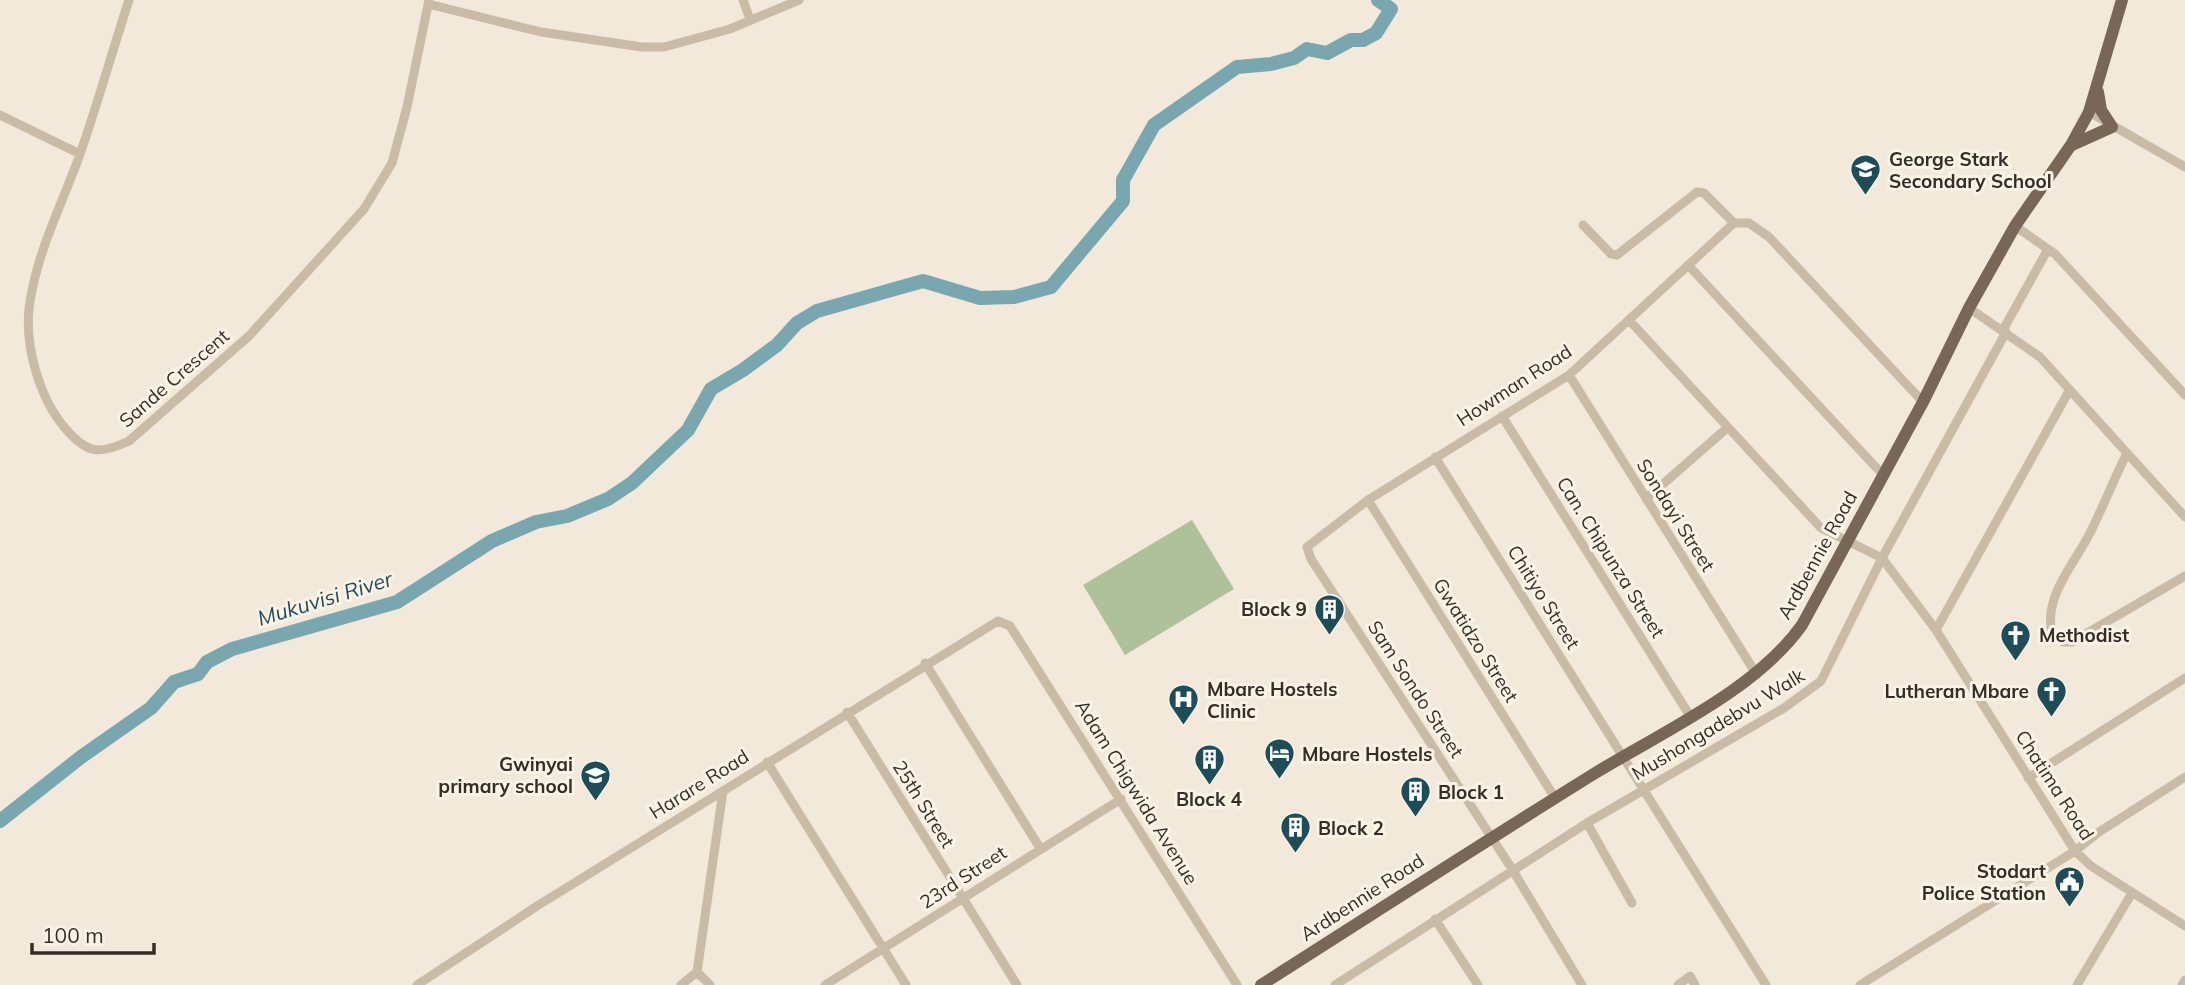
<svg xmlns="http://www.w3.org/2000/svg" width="2185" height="985" font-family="Mulish,sans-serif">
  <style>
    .pitch { fill: #afc19a }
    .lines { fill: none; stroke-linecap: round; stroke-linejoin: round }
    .river { stroke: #78a7b0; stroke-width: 14 }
    .minor { stroke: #cabba6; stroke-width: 9 }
    .major { stroke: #786657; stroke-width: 12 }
    .labels { text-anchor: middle; stroke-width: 6; stroke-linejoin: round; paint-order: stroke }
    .poi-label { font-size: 19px; font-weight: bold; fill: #362d27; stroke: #faf3e6; text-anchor: start }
    .street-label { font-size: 19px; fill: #362d27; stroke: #faf3e6 }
    .water-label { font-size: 21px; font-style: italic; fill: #1c4d58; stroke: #faf3e6 }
  </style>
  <rect width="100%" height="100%" fill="#f2e9da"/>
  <path class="pitch" d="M1192 520 1234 589 1125 655 1083 585Z"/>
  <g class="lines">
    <path class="river" d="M0 821 81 757 151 708 174 682 198 674 207 662 232 649 397 602 492 541 536 522 567 516 608 499 632 483 688 430 711 389 743 370 777 345 797 323 817 311 923 281 980 298 1014 297 1051 287 1123 201V180L1154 125 1237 67 1271 64 1294 58 1307 49 1327 53 1351 40H1363L1376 33 1391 9 1378 0"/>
    <path class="minor" d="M129 0C112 52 97 106 79 157 61 206 35 257 29 309 25 348 40 399 65 428 87 454 99 455 129 441L249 336 364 209 392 163 407 107 429 0
      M743 0 750 19
      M428 4 541 32 642 47H664L730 29 799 0
      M2089 112 2185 167
      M0 115 80 154
      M1734 223H1749L1769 237 1923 402
      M1583 225 1611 254 1617 255 1697 192 1704 193 1734 223
      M2015 226 2055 254 2185 395
      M1689 266 1883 475
      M1969 308 2040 357 2185 517
      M1629 320 1821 528 1882 558 1936 630 2075 851 2091 866 2185 926
      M2003 330 2048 249
      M1569 375 1755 672
      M1502 416 1690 716
      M2127 453C2114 479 2103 507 2090 533 2075 563 2043 597 2052 633L2063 642H2072L2185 576
      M1435 457 1766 985
      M1646 499 1727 428
      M1368 500 1555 798
      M1936 630 2069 391
      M925 663 1040 848
      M847 712 1017 985
      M767 762 906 985
      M2028 778 2185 678
      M1587 823 1632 903
      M1435 919 1478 985
      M697 972 723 791
      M697 972 710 985
      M417 985 537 906 998 621 1010 626 1237 985
      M681 985 697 972
      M825 985 1121 799
      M1335 985 1587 823 1784 708 1821 681 1882 558 2006 332
      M1582 985 1512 869 1311 559 1307 547 1368 500 1569 375 1734 223
      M1678 985 1690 976 1695 985
      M1860 985 2075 851 2099 832 2185 777
      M2077 985 2132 893
      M2182 985 2185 980"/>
    <path class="major" d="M2072 145 2112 127 2101 110 2098 92
      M1261 985C1371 915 1481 844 1592 775 1660 733 1755 691 1802 625L1923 402 1969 308 2015 226 2071 145 2089 112 2122 0"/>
  </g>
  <defs>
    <symbol id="school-pin" viewBox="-11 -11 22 30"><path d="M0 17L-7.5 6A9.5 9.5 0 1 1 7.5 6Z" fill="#1c4d58" stroke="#faf3e6"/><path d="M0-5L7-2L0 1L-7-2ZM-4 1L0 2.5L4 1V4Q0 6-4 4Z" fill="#fff"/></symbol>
    <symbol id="building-pin" viewBox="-11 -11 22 30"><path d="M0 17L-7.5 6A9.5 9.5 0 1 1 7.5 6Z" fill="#1c4d58" stroke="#faf3e6"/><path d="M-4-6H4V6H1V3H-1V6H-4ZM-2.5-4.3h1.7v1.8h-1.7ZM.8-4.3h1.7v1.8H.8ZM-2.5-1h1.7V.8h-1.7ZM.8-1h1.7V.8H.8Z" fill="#fff"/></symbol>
    <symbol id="church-pin" viewBox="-11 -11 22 30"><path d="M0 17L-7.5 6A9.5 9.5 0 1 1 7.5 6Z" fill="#1c4d58" stroke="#faf3e6"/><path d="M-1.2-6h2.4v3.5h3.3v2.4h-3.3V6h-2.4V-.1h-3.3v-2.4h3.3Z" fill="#fff"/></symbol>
    <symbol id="hospital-pin" viewBox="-11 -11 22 30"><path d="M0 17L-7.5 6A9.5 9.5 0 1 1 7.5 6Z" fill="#1c4d58" stroke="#faf3e6"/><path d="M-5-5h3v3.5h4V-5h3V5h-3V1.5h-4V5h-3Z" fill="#fff"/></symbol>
    <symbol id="hotel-pin" viewBox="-11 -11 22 30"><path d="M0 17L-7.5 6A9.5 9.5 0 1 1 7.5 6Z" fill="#1c4d58" stroke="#faf3e6"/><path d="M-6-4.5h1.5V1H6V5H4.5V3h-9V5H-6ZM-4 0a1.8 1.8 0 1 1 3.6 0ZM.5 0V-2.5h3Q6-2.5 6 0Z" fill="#fff"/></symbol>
    <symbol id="civic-pin" viewBox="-11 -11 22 30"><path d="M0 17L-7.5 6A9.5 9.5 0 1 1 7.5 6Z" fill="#1c4d58" stroke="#faf3e6"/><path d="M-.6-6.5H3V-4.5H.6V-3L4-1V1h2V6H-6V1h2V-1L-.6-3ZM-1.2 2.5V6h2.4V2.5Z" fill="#fff"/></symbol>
  </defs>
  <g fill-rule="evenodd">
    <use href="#school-pin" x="1848" y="152" width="35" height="47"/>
    <use href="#building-pin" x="1312" y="592" width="35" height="47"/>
    <use href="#church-pin" x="1998" y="618" width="35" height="47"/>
    <use href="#church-pin" x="2034" y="674" width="35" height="47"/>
    <use href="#hospital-pin" x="1166" y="682" width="35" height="47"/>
    <use href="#hotel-pin" x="1262" y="736" width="35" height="47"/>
    <use href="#building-pin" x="1192" y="742" width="35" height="47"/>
    <use href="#school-pin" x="578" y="758" width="35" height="47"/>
    <use href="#building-pin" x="1398" y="774" width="35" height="47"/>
    <use href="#building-pin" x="1278" y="810" width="35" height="47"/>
    <use href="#civic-pin" x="2052" y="864" width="35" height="47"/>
  </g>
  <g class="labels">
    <g class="poi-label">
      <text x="1889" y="166">George Stark<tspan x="1889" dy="22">Secondary School</tspan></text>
      <text x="1307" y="616" text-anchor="end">Block 9</text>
      <text x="2039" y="642">Methodist</text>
      <text x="1207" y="696">Mbare Hostels<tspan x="1207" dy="22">Clinic</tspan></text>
      <text x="2029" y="698" text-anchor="end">Lutheran Mbare</text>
      <text x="1302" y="761">Mbare Hostels</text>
      <text x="573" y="771" text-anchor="end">Gwinyai<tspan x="573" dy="22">primary school</tspan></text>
      <text x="1438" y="799">Block 1</text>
      <text x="1209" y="806" text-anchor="middle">Block 4</text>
      <text x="1318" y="835">Block 2</text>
      <text x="2046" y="878" text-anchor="end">Stodart<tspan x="2046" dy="22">Police Station</tspan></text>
    </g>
    <g class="street-label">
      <text transform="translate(174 378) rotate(-41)" y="7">Sande Crescent</text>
      <text transform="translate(1514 385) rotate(-33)" y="7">Howman Road</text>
      <text transform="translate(1676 515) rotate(58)" y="7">Sondayi Street</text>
      <text transform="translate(1817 555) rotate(-61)" y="7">Ardbennie Road</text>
      <text transform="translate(1611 557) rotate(58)" y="7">Can. Chipunza Street</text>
      <text transform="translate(1544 597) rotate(58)" y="7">Chitiyo Street</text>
      <text transform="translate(1476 640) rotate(58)" y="7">Gwatidzo Street</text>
      <text transform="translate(1416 689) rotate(57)" y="7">Sam Sondo Street</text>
      <text transform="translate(1718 724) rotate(-31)" y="7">Mushongadebvu Walk</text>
      <text transform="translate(699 784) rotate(-32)" y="7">Harare Road</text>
      <text transform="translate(2055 785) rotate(57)" y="7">Chatima Road</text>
      <text transform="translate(1137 792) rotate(58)" y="7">Adam Chigwida Avenue</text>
      <text transform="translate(924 804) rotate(58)" y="7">25th Street</text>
      <text transform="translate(963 877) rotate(-33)" y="7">23rd Street</text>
      <text transform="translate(1362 897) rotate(-33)" y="7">Ardbennie Road</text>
    </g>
    <g class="water-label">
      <text transform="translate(325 599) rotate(-17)" y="7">Mukuvisi River</text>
    </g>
  </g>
  <path d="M32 943v10h122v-10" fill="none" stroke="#362d27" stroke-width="3.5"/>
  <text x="42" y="943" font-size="21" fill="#362d27" stroke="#faf3e6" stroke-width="5" paint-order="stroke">100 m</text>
</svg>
